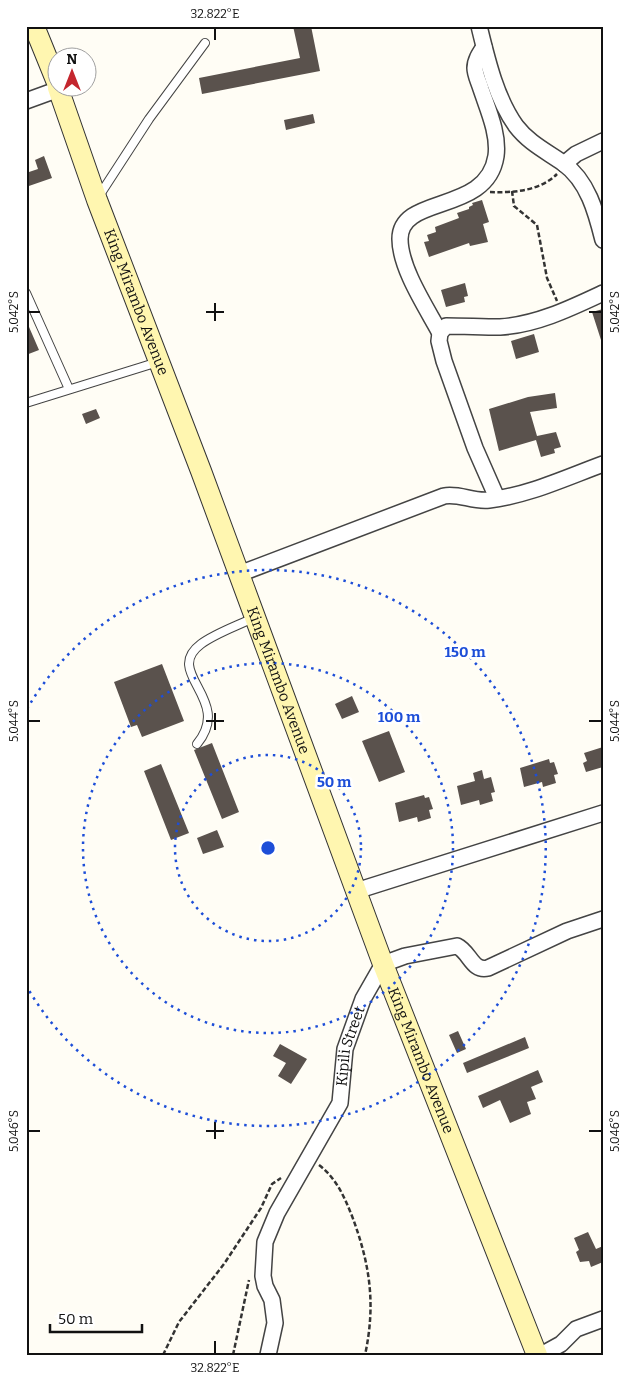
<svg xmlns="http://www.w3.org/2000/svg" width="629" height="1381" font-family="Bitter,serif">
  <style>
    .building { fill: #5a524d }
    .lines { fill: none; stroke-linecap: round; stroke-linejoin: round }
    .service-casing { stroke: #444; stroke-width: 10 }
    .minor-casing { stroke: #444; stroke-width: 18 }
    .secondary-casing { stroke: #333; stroke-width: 22 }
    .path { stroke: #333; stroke-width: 2.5; stroke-dasharray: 5 2.5; stroke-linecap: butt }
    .service { stroke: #fff; stroke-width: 8 }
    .minor { stroke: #fff; stroke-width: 15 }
    .secondary { stroke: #fff6b0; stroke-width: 20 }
    .ticks { fill: none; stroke: #111; stroke-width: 2 }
    .ring { fill: none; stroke: #1d4ed8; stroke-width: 2.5; stroke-dasharray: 2.5 5 }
    .labels { text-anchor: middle; stroke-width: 5; stroke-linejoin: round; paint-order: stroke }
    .street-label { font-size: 15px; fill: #111; stroke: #fff }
    .centre { fill: #1d4ed8; stroke: #fff; stroke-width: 2.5 }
    .ring-label { font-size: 15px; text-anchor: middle; font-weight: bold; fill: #1d4ed8; stroke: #fff; stroke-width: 5; stroke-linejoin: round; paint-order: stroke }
    .neatline { fill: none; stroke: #111; stroke-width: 2 }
    .ticks-label { font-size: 12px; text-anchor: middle; fill: #111 }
  </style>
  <rect width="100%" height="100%" fill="#fffdf5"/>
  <path class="building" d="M293 26H311L320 71 202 94 199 78 300 58Z
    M313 114 315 123 286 130 284 120Z
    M44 156 52 178 26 187V173L38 169 35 160Z
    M482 200 489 222 483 224 488 242 470 246 469 243 429 257 424 242 429 241 427 235 436 232 435 227 459 218 457 213 469 209V207L473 205 472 203Z
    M465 283 468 296 464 297 465 302 446 307 441 290Z
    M603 309V340H601L592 312Z
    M26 320 39 350 26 355Z
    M534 334 539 352 516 359 511 341Z
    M555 393 557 408 530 412 537 436 556 432 561 447 554 449 555 453 541 457 536 440 499 451 489 409 528 397Z
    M96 409 100 418 86 424 82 414Z
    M162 664 184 721 142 737 137 725 131 727 114 682Z
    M352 696 359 712 342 719 335 704Z
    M389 731 405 772 379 782 362 741Z
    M212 743 239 812 222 819 194 750Z
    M603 747V767L586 772 583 763 587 761 584 753Z
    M549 759 550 763 554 762 558 774 554 775 556 783 543 787 542 782 524 787 520 768Z
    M161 764 189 833 171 840 144 771Z
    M482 770 484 779 491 777 495 792 491 793 493 801 480 805 479 800 461 805 457 786 475 781 473 773Z
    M424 795 425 798 429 797 433 809 429 810 431 818 418 822 417 817 399 822 395 803Z
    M217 830 224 847 203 854 197 838Z
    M458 1031 466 1049 457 1053 449 1035Z
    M525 1037 529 1048 467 1073 463 1063Z
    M280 1044 307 1059 291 1084 278 1076 286 1063 273 1056Z
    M538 1070 543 1082 531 1087 536 1099 527 1102 531 1114 510 1123 500 1100 483 1108 478 1096Z
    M588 1232 596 1249 603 1246V1262L591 1267 589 1261 580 1262 576 1252 579 1250 574 1238Z"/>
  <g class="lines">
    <defs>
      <path id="service" d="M99 196 149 119 205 43
        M26 293 69 389
        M26 403 158 362
        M197 744C234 699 162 673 201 644 216 633 237 626 253 618"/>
      <g id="minor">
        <path d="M479 26C487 59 496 98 516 126 529 143 546 151 563 163 588 181 596 212 603 240"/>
        <path d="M26 101 59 89"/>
        <path d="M564 164 576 154 603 141"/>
        <path d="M440 333C426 307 400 268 400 239 400 194 487 215 496 156 499 134 488 110 481 89 479 82 475 75 475 68 475 60 480 53 484 47"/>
        <path d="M497 498 475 448 444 361 439 341 440 333 446 326C464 326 482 327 500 327 536 325 571 308 603 293"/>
        <path d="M239 574 444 496C459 493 473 502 489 500 529 495 565 478 603 464"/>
        <path d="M356 891 603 813"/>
        <path id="s1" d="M268 1355 275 1323 272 1300 265 1286 263 1276 265 1242 277 1213 340 1103 345 1049 363 999 383 964 405 956 457 946C470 952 472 972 488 968L567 931 603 919"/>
        <path d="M541 1355 561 1344 576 1329 603 1319"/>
      </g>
      <g id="secondary">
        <path d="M34 26 58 85"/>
        <path id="s2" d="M58 88 97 200 201 471 383 964 537 1355"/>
      </g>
    </defs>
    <use href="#service" class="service-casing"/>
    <use href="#minor" class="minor-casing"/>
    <use href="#secondary" class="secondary-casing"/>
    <path class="path" d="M512 191 514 206 537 225 547 278 557 301
      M490 192C513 193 540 191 557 174
      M319 1165C336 1178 344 1196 352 1216 370 1264 376 1304 365 1355
      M163 1355 179 1322 224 1264 261 1208 272 1184 281 1178
      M233 1355 249 1280"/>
    <use href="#service" class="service"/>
    <use href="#minor" class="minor"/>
    <use href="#secondary" class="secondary"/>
  </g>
  <path class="ticks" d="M215 28V40M215 303V321M28 312H40M206 312H224M589 312H602M215 713V730M28 721H40M206 721H224M589 721H602M215 1122V1139M28 1131H40M206 1131H224M589 1131H602M215 1341V1354"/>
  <g class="ring">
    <circle cx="268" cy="848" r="93"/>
    <circle cx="268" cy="848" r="185"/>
    <path d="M27 709A278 278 0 1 1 27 987"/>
  </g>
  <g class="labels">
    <g class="street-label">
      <text dy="5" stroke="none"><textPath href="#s2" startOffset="228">King Mirambo Avenue</textPath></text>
      <text dy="5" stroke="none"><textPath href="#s2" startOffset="632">King Mirambo Avenue</textPath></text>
      <text dy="5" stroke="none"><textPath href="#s1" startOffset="332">Kipili Street</textPath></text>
      <text dy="5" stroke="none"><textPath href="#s2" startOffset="1038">King Mirambo Avenue</textPath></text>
    </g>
  </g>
  <circle cx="268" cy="848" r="8" class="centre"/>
  <g class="ring-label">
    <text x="465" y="657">150 m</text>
    <text x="399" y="722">100 m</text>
    <text x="334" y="787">50 m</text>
  </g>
  <rect width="629" height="1381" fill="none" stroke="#ffffff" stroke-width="55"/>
  <g transform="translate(72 72)"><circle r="24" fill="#ffffff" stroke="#a0a0a0"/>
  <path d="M0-4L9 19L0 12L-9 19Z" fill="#c4262e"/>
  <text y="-8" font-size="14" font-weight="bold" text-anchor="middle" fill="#111111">N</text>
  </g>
  <path d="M50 1324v8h92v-8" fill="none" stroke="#111111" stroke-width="2.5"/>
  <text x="58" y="1324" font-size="15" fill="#111111" stroke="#ffffff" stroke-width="4" paint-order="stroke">50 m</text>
  <rect x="28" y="28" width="574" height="1326" class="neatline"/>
  <g class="ticks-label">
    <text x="215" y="18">32.822°E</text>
    <text transform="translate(14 312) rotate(-90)" y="4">5.042°S</text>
    <text transform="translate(615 312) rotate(-90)" y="4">5.042°S</text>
    <text transform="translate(14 721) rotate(-90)" y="4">5.044°S</text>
    <text transform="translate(615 721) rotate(-90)" y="4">5.044°S</text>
    <text transform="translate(14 1131) rotate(-90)" y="4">5.046°S</text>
    <text transform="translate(615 1131) rotate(-90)" y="4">5.046°S</text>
    <text x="215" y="1372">32.822°E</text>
  </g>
</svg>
